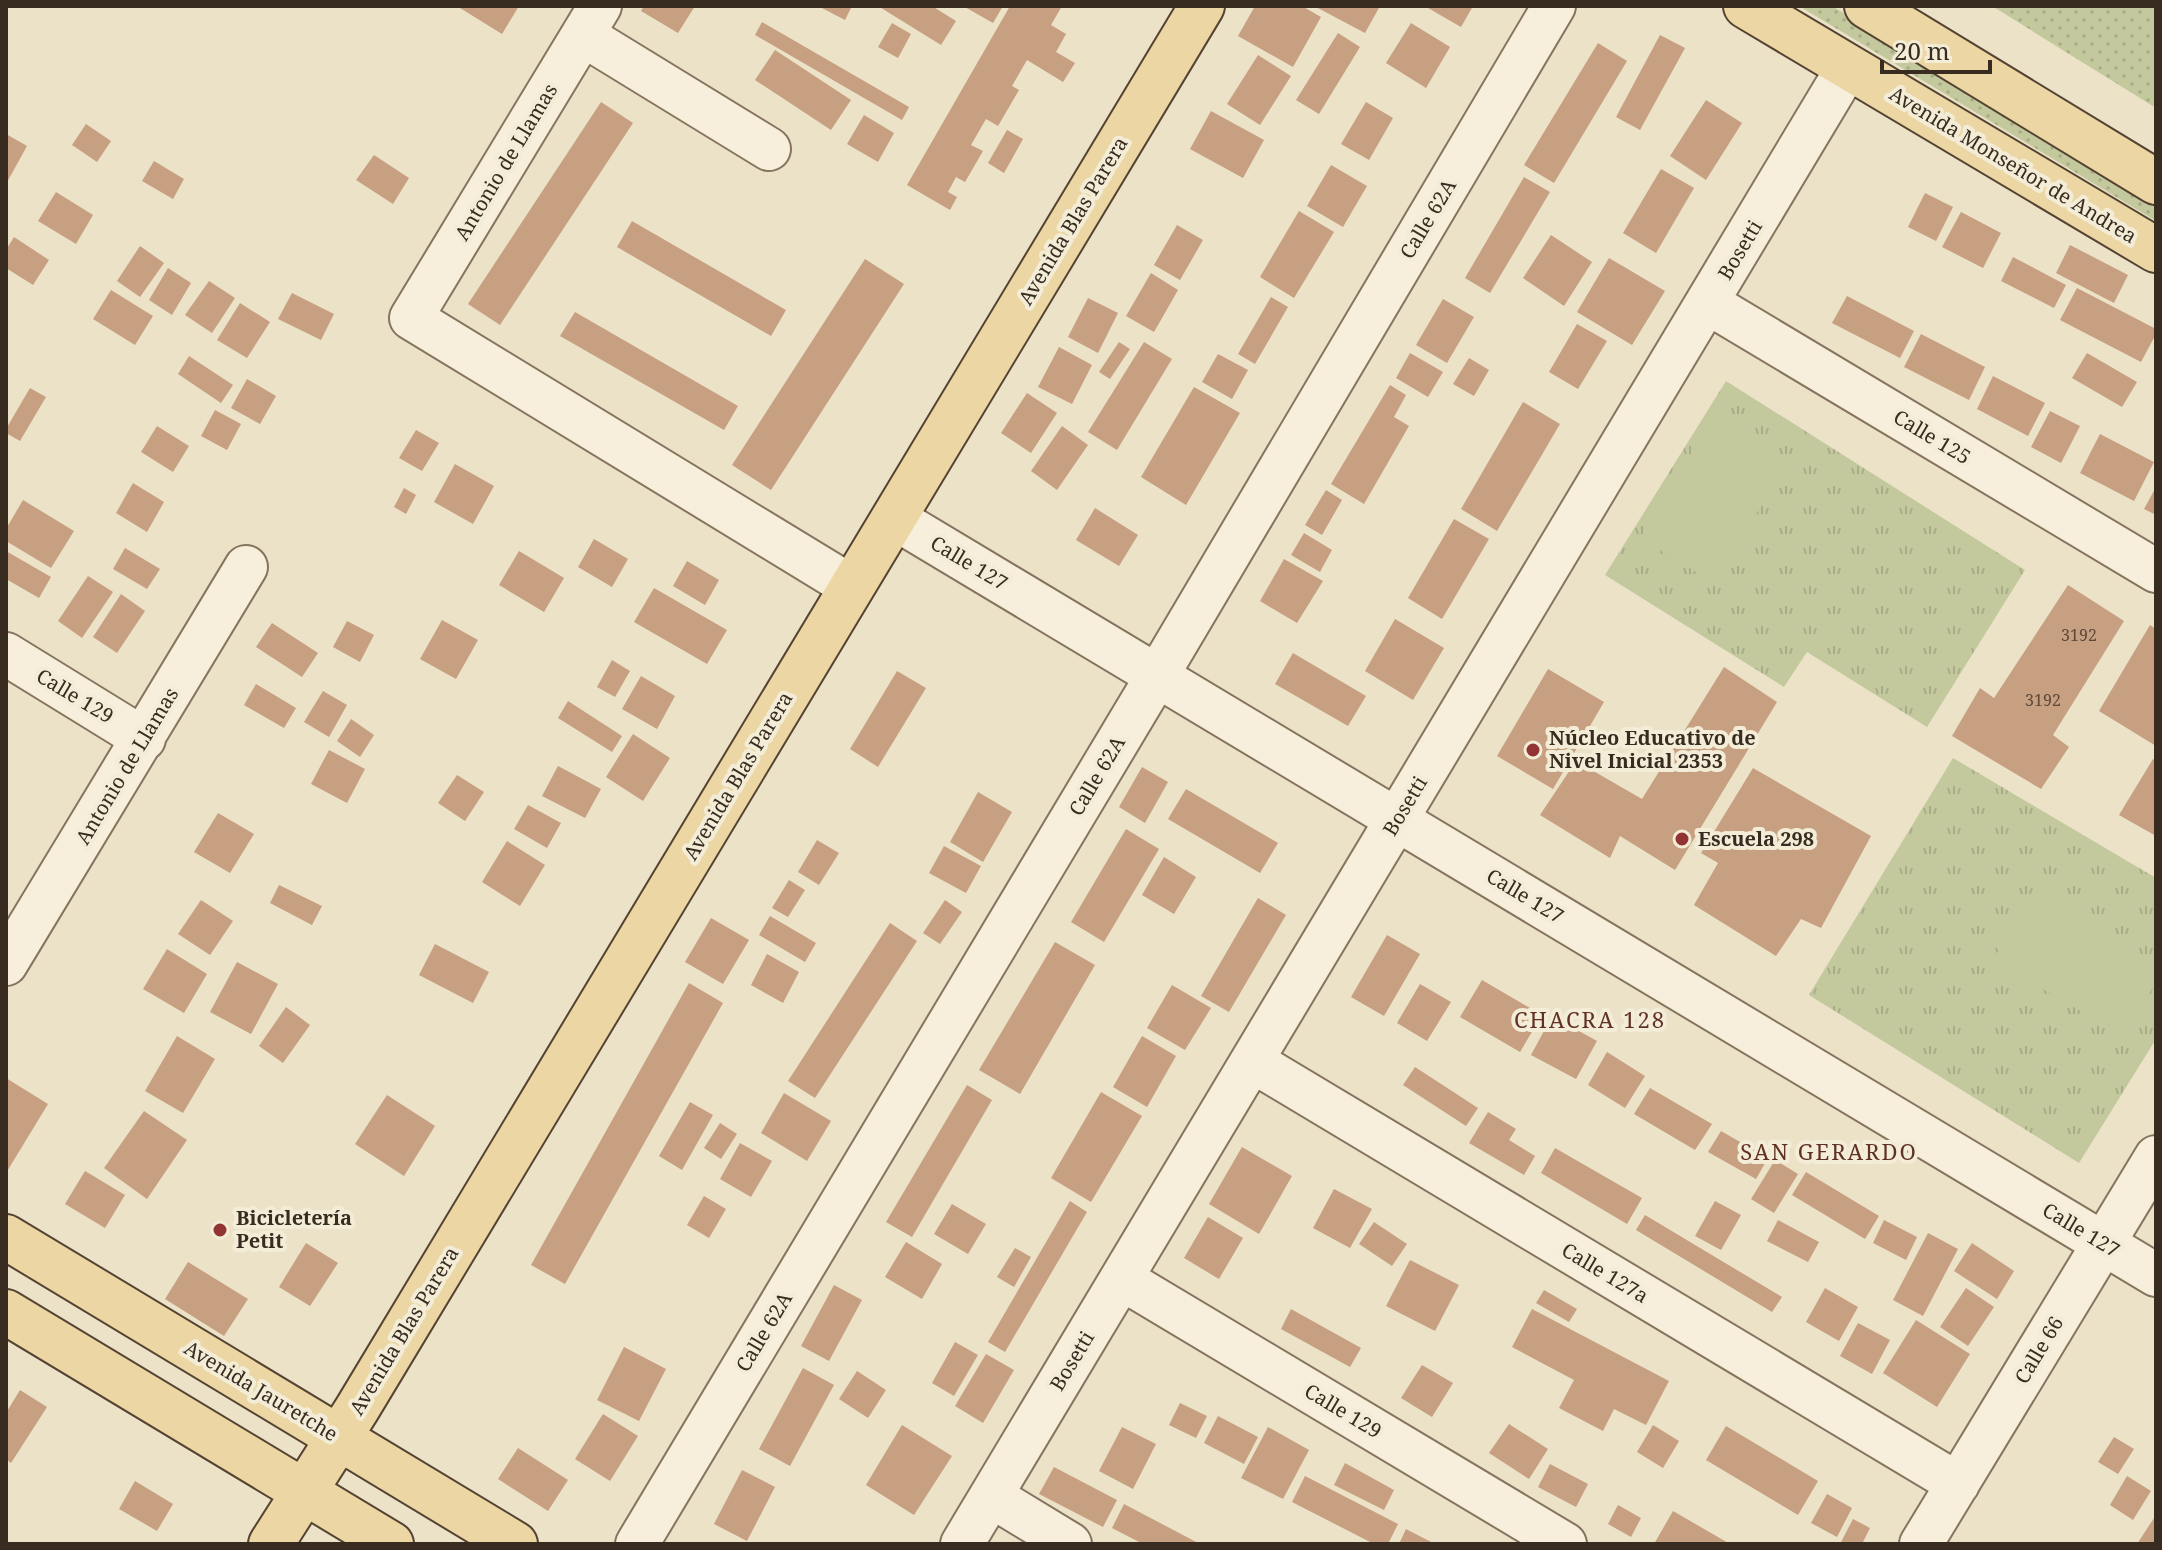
<svg xmlns="http://www.w3.org/2000/svg" width="2162" height="1550" font-family="'Noto Serif',serif">
  <style>
    .grass { fill: url(#grass-dots) }
    .park { fill: url(#park-tufts) }
    .pitch { fill: #c3c99d }
    .building { fill: #c79f81 }
    .lines { fill: none; stroke-linecap: round; stroke-linejoin: round }
    .minor-casing { stroke: #86745e; stroke-width: 46 }
    .major-casing { stroke: #554332; stroke-width: 48 }
    .minor { stroke: #f7efdb; stroke-width: 42 }
    .major { stroke: #ebd6a4; stroke-width: 44 }
    .poi-dot { fill: #913433; stroke: #f3ecd7; stroke-width: 3 }
    .labels { text-anchor: middle; stroke-width: 8; stroke-linejoin: round; paint-order: stroke }
    .number-label { font-size: 16px; fill: #5c4939 }
    .street-label { font-size: 20px; fill: #382c21; stroke: #f3ecd7 }
    .poi-label { font-size: 20px; font-weight: bold; fill: #382c21; stroke: #f3ecd7; text-anchor: start }
    .neighbourhood-label { font-size: 22px; letter-spacing: 2px; fill: #613223; stroke: #f3ecd7 }
  </style>
  <defs>
    <pattern id="grass-dots" width="8" height="8" patternUnits="userSpaceOnUse" patternTransform="scale(2)"><rect width="8" height="8" fill="#c3c99d"/><path d="M2 2h.1M6 6h.1" fill="none" stroke="#a8ad87" stroke-width="1.8" stroke-linecap="round"/></pattern>
    <pattern id="park-tufts" width="24" height="20" patternUnits="userSpaceOnUse" patternTransform="scale(2)"><rect width="24" height="20" fill="#c3c99d"/><path d="M3 7l-1-3M5 7V3M7 7l1-3M15 17l-1-3M17 17v-4M19 17l1-3" fill="none" stroke="#a8ad87"/></pattern>
  </defs>
  <rect width="100%" height="100%" fill="#ebe2c8"/>
  <path class="grass" d="M1799 6H1832L2156 201V221Z
    M1992 6H2156V108Z"/>
  <path class="park" d="M1726 381 2025 570 1927 727 1807 652 1784 687 1605 575Z
    M1953 758 2156 878V1039L2079 1163 1809 995Z"/>
  <path class="pitch" d="M1715 416 1788 461 1714 583 1640 538Z
    M2033 890 2156 964V982L2125 1037 1993 960Z"/>
  <path class="building" d="M461 6H519L502 34 460 8Z
    M644 6H695L678 33 641 11Z
    M818 6H852L845 20Z
    M878 6H932L956 21 941 45Z
    M963 6H1003L993 23Z
    M1010 6H1062L1051 25 1066 34 1056 52 1075 63 1063 82 1027 60 1012 86 1019 90 998 126 986 119 971 145 983 151 965 182 956 177 948 192 957 197 950 210 907 185Z
    M1255 6H1302L1321 17 1293 67 1238 36Z
    M1314 6H1380L1365 33Z
    M1429 6H1473L1461 27 1428 8Z
    M762 22 909 107 902 120 755 35Z
    M892 23 911 34 898 58 878 47Z
    M1411 23 1450 47 1426 88 1386 63Z
    M1338 33 1360 47 1319 114 1296 100Z
    M1660 35 1685 48 1640 130 1616 117Z
    M1598 43 1627 61 1554 183 1524 165Z
    M775 50 851 100 831 130 755 80Z
    M1258 55 1291 76 1260 125 1227 104Z
    M1706 100 1742 123 1706 180 1670 156Z
    M601 102 633 123 500 325 468 304Z
    M1366 102 1393 118 1369 160 1341 144Z
    M1211 111 1264 140 1243 178 1190 149Z
    M864 115 894 133 878 162 847 144Z
    M86 124 111 141 97 162 72 145Z
    M1007 130 1023 139 1004 173 988 163Z
    M6 134 27 146 6 184Z
    M374 155 409 178 393 204 356 180Z
    M154 161 184 179 173 199 142 181Z
    M1331 165 1367 186 1343 227 1307 206Z
    M1661 169 1694 188 1656 253 1623 233Z
    M1524 177 1550 192 1490 293 1465 278Z
    M56 192 93 215 76 244 38 221Z
    M1925 193 1953 207 1936 241 1908 227Z
    M1299 211 1334 232 1294 298 1260 277Z
    M1961 212 2001 233 1983 268 1942 247Z
    M632 221 786 310 771 336 617 247Z
    M1177 225 1203 240 1180 280 1154 265Z
    M1551 235 1592 262 1564 306 1523 278Z
    M14 237 49 260 33 285 6 268V250Z
    M2070 245 2128 275 2114 303 2056 273Z
    M140 246 164 263 140 297 117 281Z
    M2013 257 2066 285 2054 308 2001 281Z
    M1609 258 1665 291 1632 345 1577 312Z
    M865 259 904 284 771 490 732 465Z
    M168 268 191 283 172 315 149 300Z
    M1151 273 1178 290 1154 332 1126 316Z
    M209 281 235 298 212 333 185 315Z
    M2077 288 2156 329V334L2141 362 2060 320Z
    M111 290 153 316 135 345 93 319Z
    M292 293 334 314 321 340 278 319Z
    M1847 296 1914 331 1900 358 1832 323Z
    M1271 297 1288 307 1255 364 1238 354Z
    M1088 298 1118 313 1098 353 1068 337Z
    M1443 299 1474 317 1447 363 1416 345Z
    M240 303 270 322 247 358 217 340Z
    M575 312 738 406 724 430 560 336Z
    M1577 324 1607 341 1578 389 1549 372Z
    M1921 334 1985 367 1969 400 1904 367Z
    M1119 342 1130 349 1110 379 1099 372Z
    M1144 342 1172 359 1117 450 1088 432Z
    M1059 347 1092 365 1072 404 1038 387Z
    M1410 353 1443 372 1428 397 1396 378Z
    M2087 353 2137 382 2122 407 2072 378Z
    M1218 354 1248 370 1232 399 1202 382Z
    M189 356 233 385 221 403 178 374Z
    M1469 358 1489 370 1474 396 1453 384Z
    M1993 376 2045 403 2028 436 1977 409Z
    M247 379 276 396 260 424 231 408Z
    M1390 385 1406 395 1394 417 1409 426 1364 504 1331 484Z
    M1194 387 1240 413 1186 505 1141 477Z
    M30 388 46 397 20 441 6 433V429Z
    M1027 393 1057 413 1031 453 1001 433Z
    M1523 402 1560 424 1497 531 1461 509Z
    M215 410 241 424 227 450 201 436Z
    M2050 411 2080 426 2061 463 2031 447Z
    M157 426 189 446 173 472 141 452Z
    M1062 426 1088 445 1057 490 1031 471Z
    M416 430 439 443 422 471 399 458Z
    M2100 434 2154 462 2134 501 2080 473Z
    M455 464 494 486 473 524 434 502Z
    M133 483 164 502 147 532 116 513Z
    M2156 487V515L2144 509Z
    M404 488 416 495 406 514 394 507Z
    M1326 490 1342 500 1322 535 1305 525Z
    M23 500 74 531 51 568 6 541V529Z
    M1095 508 1138 535 1119 566 1076 540Z
    M1454 519 1489 539 1442 619 1408 598Z
    M1304 533 1332 550 1320 572 1291 555Z
    M594 539 628 559 612 587 578 567Z
    M125 548 160 569 147 589 113 569Z
    M6 551 51 577 39 598 6 579Z
    M519 551 564 578 544 612 499 585Z
    M1284 559 1323 581 1297 623 1260 601Z
    M687 561 719 580 705 605 673 586Z
    M88 576 113 592 82 638 58 621Z
    M2068 585 2124 621 2053 735 2069 747 2041 789 1952 736 1980 688 1994 698Z
    M654 588 727 630 707 664 634 622Z
    M121 594 145 611 117 653 93 637Z
    M1395 619 1444 648 1413 700 1365 671Z
    M442 620 478 640 456 679 420 659Z
    M347 621 374 635 360 662 333 647Z
    M272 623 318 653 302 677 256 647Z
    M2150 625 2156 629V746L2099 711Z
    M1293 653 1366 696 1348 726 1275 684Z
    M612 660 630 671 615 697 597 687Z
    M1724 667 1777 702 1675 870 1620 836 1610 858 1540 815 1576 761 1642 799Z
    M1548 669 1604 702 1553 789 1497 756Z
    M897 671 926 688 878 767 850 749Z
    M641 676 675 696 657 729 622 709Z
    M256 684 296 708 284 728 244 705Z
    M323 691 347 705 329 737 304 722Z
    M568 701 622 736 612 752 558 718Z
    M351 719 374 735 360 757 337 741Z
    M633 734 670 758 643 801 606 777Z
    M329 750 365 769 347 803 311 784Z
    M2153 759 2156 761V836L2119 815Z
    M558 766 601 789 585 818 542 796Z
    M1142 767 1168 782 1145 823 1119 807Z
    M1753 768 1871 836 1821 928 1801 919 1776 956 1694 905 1718 863 1701 853Z
    M457 775 484 792 465 821 438 803Z
    M1186 789 1278 843 1260 873 1168 819Z
    M978 792 1012 812 983 862 950 842Z
    M528 805 561 823 547 848 514 829Z
    M218 813 254 834 230 873 194 852Z
    M1126 829 1159 849 1104 942 1071 922Z
    M817 840 839 853 819 885 798 872Z
    M507 841 545 865 520 906 482 882Z
    M944 846 981 866 966 893 929 873Z
    M1164 857 1196 877 1174 914 1142 895Z
    M789 880 805 890 788 917 772 908Z
    M279 885 322 906 312 925 270 903Z
    M1258 898 1286 915 1229 1012 1201 996Z
    M201 900 233 921 210 955 178 934Z
    M945 900 962 912 940 944 923 933Z
    M770 916 816 943 805 962 759 935Z
    M711 918 749 940 723 984 685 962Z
    M890 923 917 941 815 1098 788 1081Z
    M1387 935 1420 954 1384 1016 1351 997Z
    M1055 942 1095 965 1020 1094 979 1070Z
    M435 944 489 972 473 1003 419 975Z
    M167 949 207 974 184 1013 143 989Z
    M767 954 799 972 783 1003 751 985Z
    M237 962 278 984 251 1034 210 1012Z
    M1482 980 1542 1015 1520 1052 1460 1017Z
    M689 983 723 1003 565 1284 531 1265Z
    M1420 984 1451 1002 1427 1041 1397 1023Z
    M1172 985 1211 1008 1185 1050 1147 1028Z
    M286 1007 310 1025 283 1063 259 1046Z
    M1552 1016 1597 1041 1576 1079 1531 1055Z
    M177 1036 215 1059 183 1113 145 1091Z
    M1142 1036 1176 1056 1147 1107 1113 1087Z
    M1607 1052 1645 1076 1625 1108 1588 1085Z
    M1415 1067 1478 1108 1466 1126 1403 1085Z
    M6 1078 48 1104 6 1173Z
    M967 1085 992 1100 912 1237 886 1222Z
    M1650 1088 1712 1124 1695 1150 1634 1114Z
    M1101 1092 1142 1116 1091 1202 1051 1178Z
    M784 1093 831 1121 807 1161 761 1133Z
    M387 1095 435 1126 404 1176 355 1144Z
    M690 1102 713 1115 682 1170 659 1156Z
    M144 1111 187 1140 147 1199 104 1168Z
    M1488 1112 1516 1129 1509 1140 1535 1156 1524 1175 1469 1143Z
    M720 1123 737 1134 721 1159 704 1148Z
    M1721 1131 1768 1158 1756 1179 1708 1152Z
    M740 1143 772 1161 751 1197 720 1179Z
    M1242 1147 1292 1176 1259 1234 1209 1204Z
    M1555 1148 1642 1198 1627 1224 1541 1173Z
    M1775 1160 1798 1174 1774 1213 1751 1199Z
    M85 1171 125 1195 105 1228 65 1204Z
    M1806 1172 1879 1216 1865 1239 1792 1195Z
    M1334 1189 1372 1209 1350 1248 1313 1228Z
    M704 1196 726 1209 709 1238 687 1225Z
    M1070 1201 1087 1212 1005 1352 988 1342Z
    M1715 1201 1741 1215 1721 1250 1695 1236Z
    M952 1204 986 1224 968 1254 934 1234Z
    M1645 1215 1782 1297 1772 1312 1636 1230Z
    M1208 1217 1243 1238 1219 1279 1184 1258Z
    M1778 1220 1819 1242 1808 1262 1767 1241Z
    M1884 1220 1917 1237 1906 1260 1873 1243Z
    M1374 1222 1407 1244 1392 1266 1359 1244Z
    M1928 1233 1958 1249 1923 1316 1893 1300Z
    M906 1242 942 1264 922 1299 885 1277Z
    M306 1243 338 1263 310 1306 279 1287Z
    M1972 1243 2014 1271 1997 1299 1954 1271Z
    M1015 1248 1031 1257 1014 1287 997 1277Z
    M1410 1260 1459 1285 1435 1331 1386 1306Z
    M188 1262 248 1299 224 1336 165 1299Z
    M834 1285 862 1300 829 1361 801 1346Z
    M1825 1288 1858 1307 1839 1341 1806 1322Z
    M1966 1288 1994 1307 1968 1346 1940 1327Z
    M1544 1290 1577 1309 1569 1322 1536 1303Z
    M1291 1309 1361 1348 1350 1367 1281 1329Z
    M1532 1309 1669 1381 1646 1425 1614 1409 1603 1431 1559 1408 1574 1380 1512 1347Z
    M1916 1320 1970 1354 1937 1407 1883 1373Z
    M1858 1323 1890 1340 1872 1374 1840 1356Z
    M955 1342 978 1355 954 1396 932 1383Z
    M624 1347 666 1369 639 1421 597 1400Z
    M986 1354 1014 1370 983 1423 955 1406Z
    M1422 1365 1453 1383 1432 1417 1401 1398Z
    M803 1368 834 1385 790 1466 759 1449Z
    M857 1371 886 1390 868 1418 839 1399Z
    M20 1390 47 1407 11 1463 6 1459V1413Z
    M1180 1403 1207 1416 1196 1438 1169 1425Z
    M603 1414 638 1436 610 1481 575 1459Z
    M1218 1416 1258 1437 1244 1464 1204 1443Z
    M1509 1424 1548 1449 1529 1479 1489 1453Z
    M902 1425 952 1456 914 1515 866 1485Z
    M1653 1425 1679 1441 1663 1468 1637 1452Z
    M1726 1426 1818 1481 1798 1515 1706 1460Z
    M1122 1427 1156 1444 1133 1489 1099 1471Z
    M1268 1427 1309 1450 1283 1499 1241 1478Z
    M2114 1437 2134 1449 2118 1474 2098 1462Z
    M518 1448 568 1480 548 1511 498 1479Z
    M1345 1463 1394 1490 1384 1510 1334 1485Z
    M1550 1464 1588 1484 1576 1507 1538 1487Z
    M1054 1467 1117 1500 1103 1527 1039 1494Z
    M742 1470 775 1487 747 1541 714 1524Z
    M1305 1476 1398 1524 1388 1544H1374L1292 1502Z
    M2127 1476 2151 1491 2133 1520 2110 1505Z
    M135 1481 173 1504 157 1531 119 1509Z
    M1827 1494 1852 1508 1837 1537 1811 1523Z
    M1124 1504 1200 1544H1143L1112 1528Z
    M1618 1505 1641 1518 1631 1537 1608 1524Z
    M1673 1511 1730 1544H1654Z
    M2156 1515V1544H2137Z
    M1853 1519 1870 1528 1862 1544H1840Z
    M1406 1529 1435 1544H1399Z"/>
  <g class="lines">
    <defs>
      <path id="minor" d="M600 6 411 318 852 587
        M583 35 769 149
        M1708 303 2156 571
        M894 518 2156 1275
        M6 654 144 739
        M6 964 246 567
        M1252 1061 1958 1484
        M1122 1279 1565 1544
        M991 1496 1070 1544
        M637 1544 1157 676 1554 6
        M962 1544 1848 67
        M1921 1544 2156 1157"/>
      <path id="major" d="M1746 6 2156 250
        M1867 6 2156 182
        M6 1237 515 1544
        M6 1312 391 1544
        M271 1544 357 1409 1202 6"/>
    </defs>
    <use href="#minor" class="minor-casing"/>
    <use href="#major" class="major-casing"/>
    <use href="#minor" class="minor"/>
    <use href="#major" class="major"/>
  </g>
  <g class="poi-dot">
    <circle cx="1533" cy="750" r="8"/>
    <circle cx="1682" cy="839" r="8"/>
    <circle cx="220" cy="1230" r="8"/>
  </g>
  <g class="labels">
    <g class="number-label">
      <text x="2079" y="641">3192</text>
      <text x="2043" y="706">3192</text>
    </g>
    <g class="street-label">
      <text transform="translate(506 162) rotate(-59)" y="7">Antonio de Llamas</text>
      <text transform="translate(2013 165) rotate(31)" y="7">Avenida Monseñor de Andrea</text>
      <text transform="translate(1428 219) rotate(-59)" y="7">Calle 62A</text>
      <text transform="translate(1073 221) rotate(-59)" y="7">Avenida Blas Parera</text>
      <text transform="translate(1740 250) rotate(-59)" y="7">Bosetti</text>
      <text transform="translate(1932 437) rotate(31)" y="7">Calle 125</text>
      <text transform="translate(969 563) rotate(31)" y="7">Calle 127</text>
      <text transform="translate(75 696) rotate(31)" y="7">Calle 129</text>
      <text transform="translate(127 766) rotate(-59)" y="7">Antonio de Llamas</text>
      <text transform="translate(738 776) rotate(-59)" y="7">Avenida Blas Parera</text>
      <text transform="translate(1097 776) rotate(-59)" y="7">Calle 62A</text>
      <text transform="translate(1405 806) rotate(-59)" y="7">Bosetti</text>
      <text transform="translate(1525 896) rotate(31)" y="7">Calle 127</text>
      <text transform="translate(2081 1230) rotate(31)" y="7">Calle 127</text>
      <text transform="translate(1605 1273) rotate(31)" y="7">Calle 127a</text>
      <text transform="translate(404 1331) rotate(-59)" y="7">Avenida Blas Parera</text>
      <text transform="translate(764 1332) rotate(-59)" y="7">Calle 62A</text>
      <text transform="translate(2039 1350) rotate(-59)" y="7">Calle 66</text>
      <text transform="translate(1072 1361) rotate(-59)" y="7">Bosetti</text>
      <text transform="translate(261 1391) rotate(31)" y="7">Avenida Jauretche</text>
      <text transform="translate(1343 1411) rotate(31)" y="7">Calle 129</text>
    </g>
    <g class="poi-label">
      <text x="1549" y="745">Núcleo Educativo de<tspan x="1549" dy="23">Nivel Inicial 2353</tspan></text>
      <text x="1698" y="846">Escuela 298</text>
      <text x="236" y="1225">Bicicletería<tspan x="236" dy="23">Petit</tspan></text>
    </g>
    <g class="neighbourhood-label">
      <text x="1590" y="1028">CHACRA 128</text>
      <text x="1829" y="1160">SAN GERARDO</text>
    </g>
  </g>
  <rect width="2162" height="1550" fill="none" stroke="#382c21" stroke-width="16"/>
  <path d="M1882 60v12h108v-12" fill="none" stroke="#382c21" stroke-width="4"/>
  <text x="1894" y="60" font-size="24" fill="#382c21" stroke="#f3ecd7" stroke-width="6" paint-order="stroke">20 m</text>
</svg>
